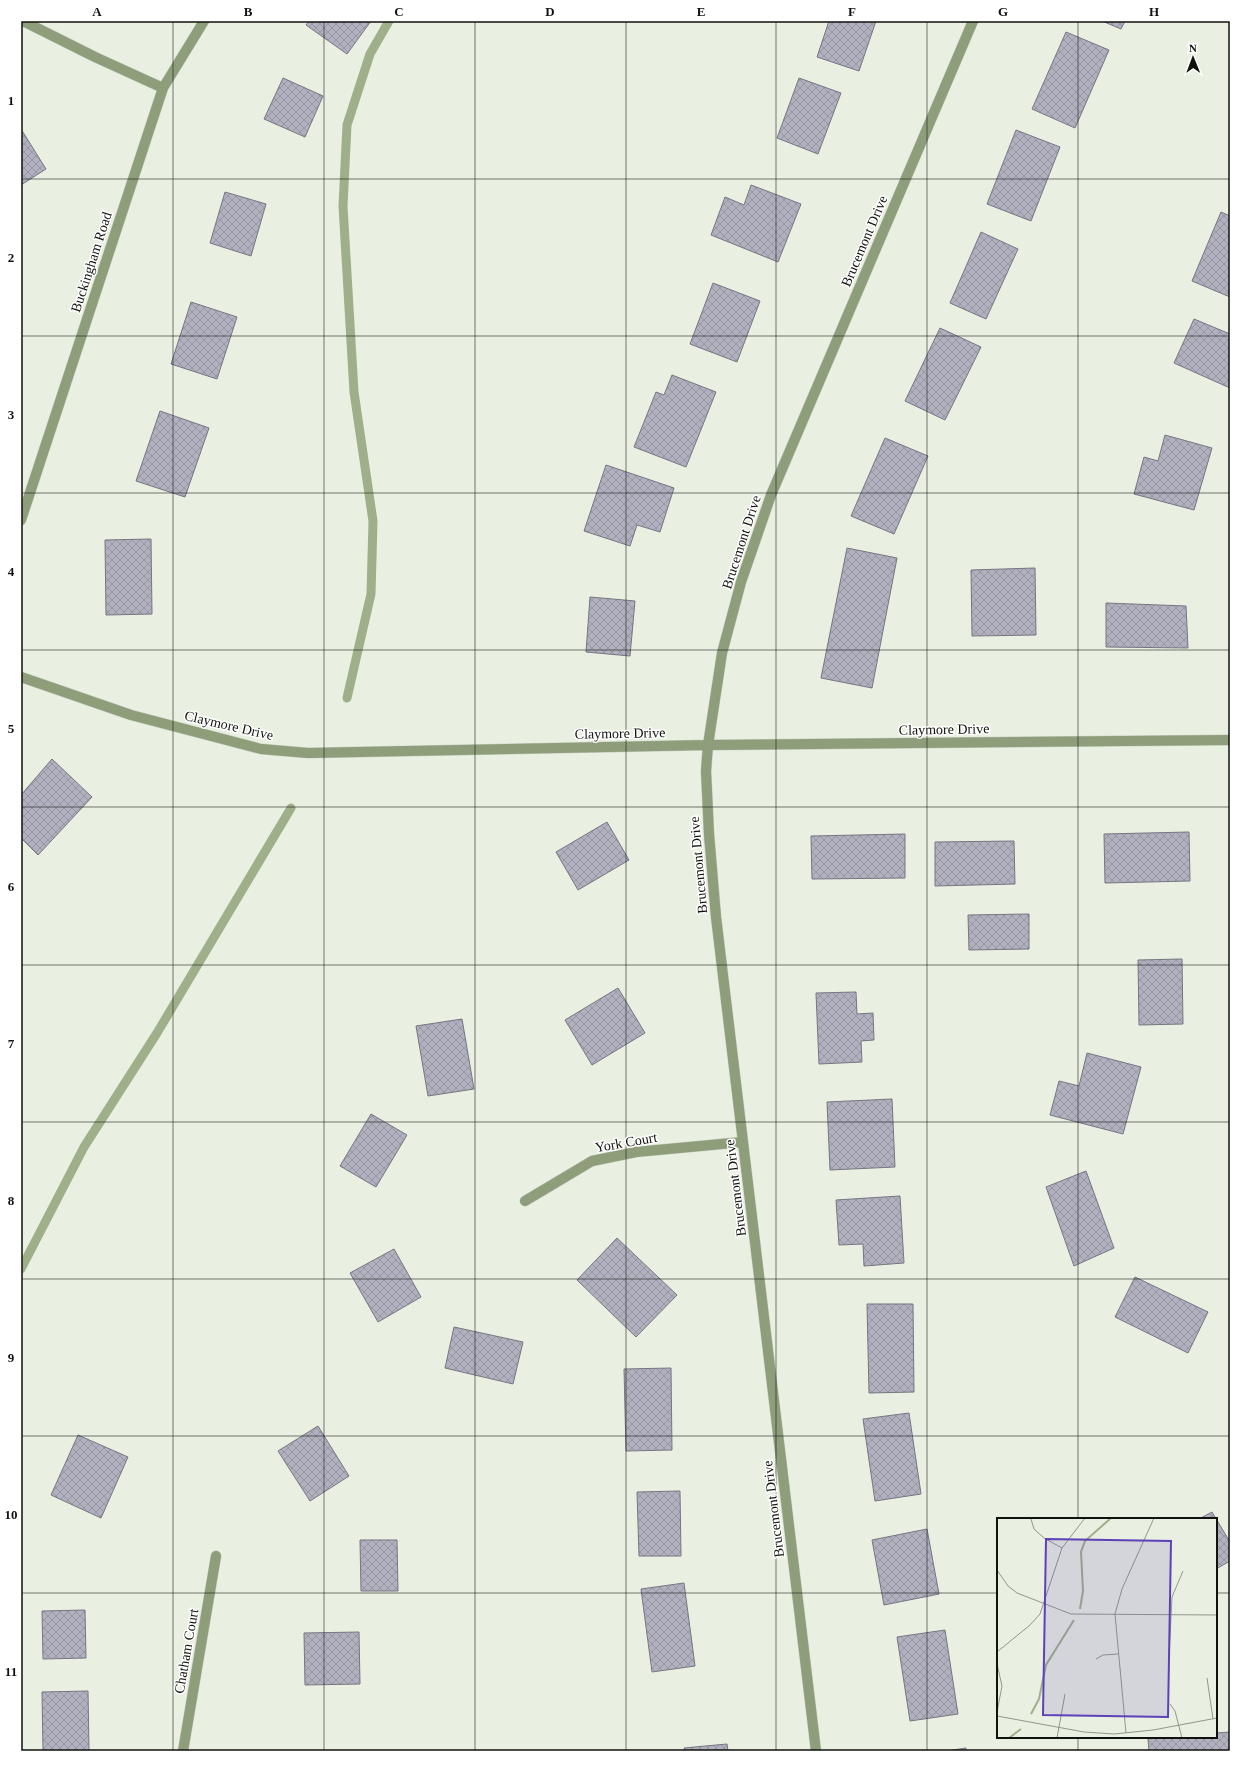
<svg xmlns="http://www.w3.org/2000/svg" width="1251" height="1772" font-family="Georgia,serif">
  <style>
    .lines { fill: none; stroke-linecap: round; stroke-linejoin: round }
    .stream { stroke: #9faf89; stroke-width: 9 }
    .building { fill: url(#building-cross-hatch); stroke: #767582 }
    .street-casing { stroke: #c6ccbf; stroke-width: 11 }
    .street { stroke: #8e9d7a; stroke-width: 10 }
    .grid { fill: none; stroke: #10120e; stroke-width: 1; stroke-opacity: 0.55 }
    .labels { text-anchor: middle; stroke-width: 3; stroke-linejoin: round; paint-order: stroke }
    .street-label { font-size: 14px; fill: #10120e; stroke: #fff }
    .inset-river { fill: none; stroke: #9faf89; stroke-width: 2 }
    .inset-road { fill: none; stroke: #92978d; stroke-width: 1 }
    .view { fill: #5e41b9; fill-opacity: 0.15; stroke: #5e41b9; stroke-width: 2 }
    .inset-edge { fill: none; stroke: #10120e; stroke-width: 2 }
    .neatline { fill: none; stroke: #10120e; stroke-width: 1.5 }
    .grid-label { font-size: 13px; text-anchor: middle; font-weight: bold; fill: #10120e }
  </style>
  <defs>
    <pattern id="building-cross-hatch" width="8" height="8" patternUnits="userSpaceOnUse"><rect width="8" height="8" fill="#b1b0be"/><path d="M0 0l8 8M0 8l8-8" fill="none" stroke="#9796a2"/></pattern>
  </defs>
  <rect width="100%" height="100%" fill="#e9efe1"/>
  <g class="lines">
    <path class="stream" d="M347 698 371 594 373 521 354 392 343 206 347 125 370 54 389 21
      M21 1269 84 1147 157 1033 291 808"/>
  </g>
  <path class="building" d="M309 21H371L347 54 306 25Z
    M829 21H876L859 71 817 57Z
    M1102 21H1125L1121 29Z
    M1066 32 1109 50 1075 128 1032 109Z
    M283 78 323 96 305 137 264 119Z
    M799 78 841 93 818 154 777 138Z
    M21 129 46 169 21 185Z
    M1016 130 1060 147 1031 221 987 204Z
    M751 185 801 204 778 262 711 235 725 197 744 205Z
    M225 192 266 204 251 256 210 243Z
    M1221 212 1230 216V297L1192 281Z
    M981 232 1018 249 986 319 950 303Z
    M713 283 760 301 737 362 690 344Z
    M191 302 237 317 217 379 171 364Z
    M1194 319 1230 334V388L1174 363Z
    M940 328 981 347 945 420 905 401Z
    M672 375 716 392 686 467 634 447 656 392 664 395Z
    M160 411 209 428 185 497 136 481Z
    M1165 435 1212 448 1194 510 1134 494 1144 457 1158 461Z
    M885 438 928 456 894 534 851 516Z
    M606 465 674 488 660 532 637 525 630 546 584 531Z
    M151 539 152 614 106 615 105 540Z
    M847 548 897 558 872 688 821 678Z
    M1035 568 1036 635 972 636 971 570Z
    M590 597 635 601 630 656 586 652Z
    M1106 603 1186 606 1188 648 1106 647Z
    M52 759 92 797 38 855 21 838V795Z
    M607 822 629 860 578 890 556 852Z
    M1189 832 1190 881 1105 883 1104 834Z
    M905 834V878L812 879 811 836Z
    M1014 841 1015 884 935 886V842Z
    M1029 914V949L969 950 968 915Z
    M1182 959 1183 1024 1139 1025 1138 960Z
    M618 988 645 1033 592 1065 565 1020Z
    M856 992 857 1014 873 1013 874 1040 861 1041 862 1062 819 1064 816 993Z
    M462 1019 474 1089 428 1096 416 1026Z
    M1087 1053 1141 1067 1123 1134 1050 1115 1059 1081 1079 1086Z
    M892 1099 895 1167 830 1170 827 1102Z
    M371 1114 407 1135 376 1187 340 1166Z
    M1086 1171 1114 1248 1074 1266 1046 1187Z
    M900 1196 904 1263 864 1266 863 1244 839 1245 836 1200Z
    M617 1238 677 1295 636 1337 577 1280Z
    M394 1249 421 1297 378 1322 350 1273Z
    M1135 1277 1208 1312 1188 1353 1115 1317Z
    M867 1304H913L914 1392 869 1393Z
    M454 1327 523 1342 513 1384 445 1368Z
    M671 1368 672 1450 626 1451 624 1369Z
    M909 1413 921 1494 875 1501 863 1419Z
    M318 1426 349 1476 310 1501 278 1451Z
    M78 1435 128 1457 101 1518 51 1495Z
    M680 1491 681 1556H639L637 1492Z
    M1212 1512 1230 1542V1561L1216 1569V1519H1199Z
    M927 1529 939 1594 884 1605 872 1540Z
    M360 1540H397L398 1591H361Z
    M684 1583 695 1666 652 1672 641 1589Z
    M85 1610 86 1658 43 1659 42 1611Z
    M945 1630 958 1714 910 1721 897 1637Z
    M359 1632 360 1684 305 1685 304 1633Z
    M88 1691 89 1751H43L42 1692Z
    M1230 1732V1751H1149L1148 1739 1163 1737H1216V1733Z
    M727 1744 728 1751H685L684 1748Z
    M966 1748V1751H946Z"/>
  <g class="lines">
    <defs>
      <path id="street" d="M23 21 95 57 163 88
        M21 520 163 88 204 21
        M21 677 131 715 261 749 308 753 708 745 1230 740
        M525 1201 592 1161 636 1152 743 1142
        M183 1751 216 1556
        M816 1751 716 917 709 834 706 771 708 745 722 653 741 582 771 495 973 21"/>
    </defs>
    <use href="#street" class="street-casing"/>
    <use href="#street" class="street"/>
  </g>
  <path class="grid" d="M173 21V1751M324 21V1751M475 21V1751M626 21V1751M776 21V1751M927 21V1751M1078 21V1519M21 179H1230M21 336H1230M21 493H1230M21 650H1230M21 807H1230M21 965H1230M21 1122H1230M21 1279H1230M21 1436H1230M21 1593H998M1216 1593H1230M1078 1737V1751"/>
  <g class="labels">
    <g class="street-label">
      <text transform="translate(864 241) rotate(-67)" y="5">Brucemont Drive</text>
      <text transform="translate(91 262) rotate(-72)" y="5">Buckingham Road</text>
      <text transform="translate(741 542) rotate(-72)" y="5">Brucemont Drive</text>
      <text transform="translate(229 725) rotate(13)" y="5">Claymore Drive</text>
      <text transform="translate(944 729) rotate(-1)" y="5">Claymore Drive</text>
      <text transform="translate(620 733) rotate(-1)" y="5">Claymore Drive</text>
      <text transform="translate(698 865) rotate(-95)" y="5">Brucemont Drive</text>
      <text transform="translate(626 1142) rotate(-10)" y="5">York Court</text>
      <text transform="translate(735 1188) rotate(-97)" y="5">Brucemont Drive</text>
      <text transform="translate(773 1509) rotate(-97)" y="5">Brucemont Drive</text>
      <text transform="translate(186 1651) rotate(-80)" y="5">Chatham Court</text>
    </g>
  </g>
  <g transform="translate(997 1518)">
    <rect width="220" height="220" fill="#e9efe1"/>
    <path class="inset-river" d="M83 91 86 73 84 34 88 23 114 0M34 196 42 181 49 147 77 102M12 220 24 211"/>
    <path class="inset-road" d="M34 1 37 11 47 20 65 30M0 52 11 68 20 75 74 96 220 97M0 134 33 107 43 96 65 30 88 0M172 139 175 79 186 53M99 141 106 137 121 136M0 146 5 168 0 194M210 160 216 201M173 186 178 193 185 220M0 198 87 214 117 216 156 212 220 200M129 215 118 96 125 71 157 0M60 220 68 176"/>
    <path class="view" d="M49 21 174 23 171 199 46 197Z"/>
    <rect width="220" height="220" class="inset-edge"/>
  </g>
  <rect width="1251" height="1772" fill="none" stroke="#ffffff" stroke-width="44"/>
  <g transform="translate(1193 58) rotate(359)" stroke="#ffffff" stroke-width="3" paint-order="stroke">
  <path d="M0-3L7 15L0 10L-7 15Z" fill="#10120e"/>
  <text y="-6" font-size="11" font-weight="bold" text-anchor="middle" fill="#10120e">N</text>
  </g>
  <rect x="22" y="22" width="1207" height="1728" class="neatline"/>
  <g class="grid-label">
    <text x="97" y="16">A</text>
    <text x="248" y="16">B</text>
    <text x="399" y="16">C</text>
    <text x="550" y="16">D</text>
    <text x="701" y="16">E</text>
    <text x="852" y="16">F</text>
    <text x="1003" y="16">G</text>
    <text x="1154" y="16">H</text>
    <text x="11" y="105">1</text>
    <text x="11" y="262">2</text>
    <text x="11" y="419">3</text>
    <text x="11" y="576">4</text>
    <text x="11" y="733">5</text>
    <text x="11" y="891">6</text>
    <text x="11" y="1048">7</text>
    <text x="11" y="1205">8</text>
    <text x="11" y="1362">9</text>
    <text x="11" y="1519">10</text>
    <text x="11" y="1676">11</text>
  </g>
</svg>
